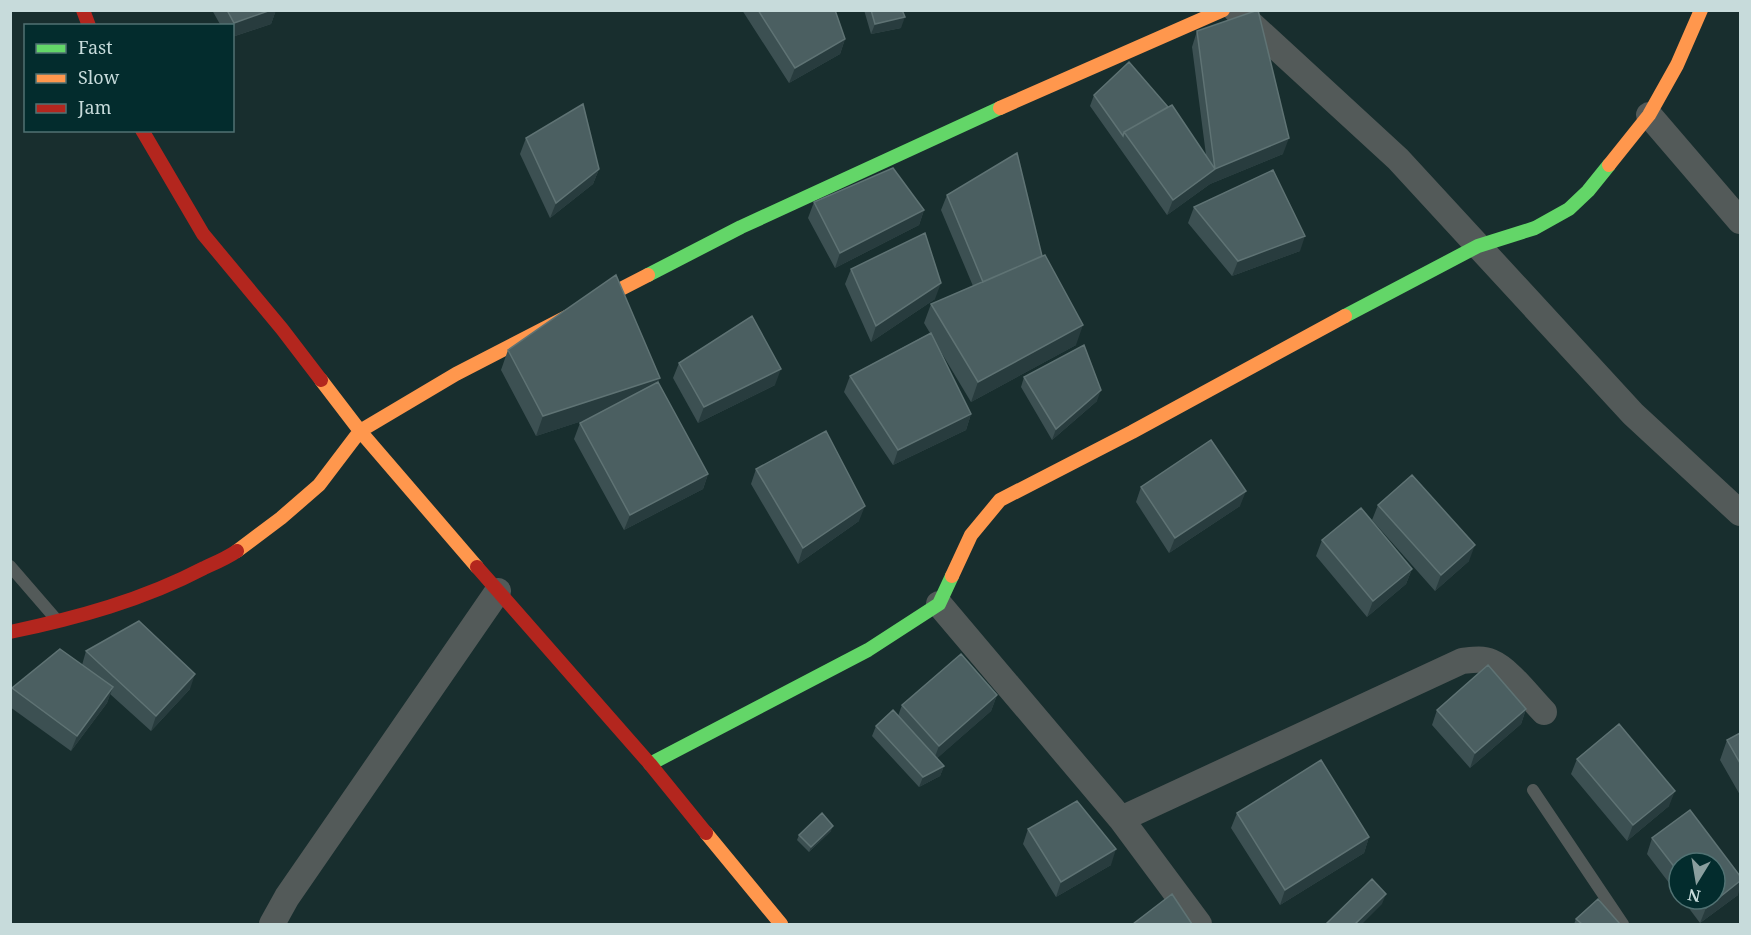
<svg xmlns="http://www.w3.org/2000/svg" width="1751" height="935" font-family="'Noto Serif',serif">
  <style>
    .lines { fill: none; stroke-linecap: round; stroke-linejoin: round }
    .lane { stroke: #535a59; stroke-width: 12 }
    .street { stroke: #535a59; stroke-width: 26 }
    .fast { stroke: #63d668; stroke-width: 14 }
    .slow { stroke: #ff974d; stroke-width: 14 }
    .jam { stroke: #b3261e; stroke-width: 14 }
    .wall { fill: #3c5052 }
    .shaded-wall { fill: #283c3e }
    .building { fill: #4b5f61; stroke: #5f7374; stroke-width: 1.5 }
  </style>
  <rect width="100%" height="100%" fill="#182e2e"/>
  <g class="lines">
    <path class="lane" d="M10 566 55 618
      M1533 790 1623 924"/>
    <path class="street" d="M1236 10 1398 159 1633 414 1740 513
      M1649 115 1740 221
      M939 604 1121 819 1462 661C1472 660 1482 658 1491 662 1510 670 1529 697 1544 712
      M1121 819 1199 924
      M272 924 287 897 498 591"/>
    <path class="fast" d="M648 275 741 227 1000 108
      M1345 316 1478 246 1535 228 1569 209 1588 191 1609 165
      M650 764 868 650 939 604 952 576"/>
    <path class="slow" d="M1000 108 1223 10
      M1609 165 1649 115 1677 65 1701 10
      M321 380 360 431 477 567
      M237 551 281 518 319 485 360 431 456 374 648 275
      M952 576 971 535 1000 500 1132 432 1345 316
      M706 833 781 924"/>
    <path class="jam" d="M83 10 89 26
      M142 130 203 234 282 329 321 380
      M477 567 650 764 706 833
      M10 632C77 618 143 600 204 568 215 563 227 558 237 551"/>
  </g>
  <path class="wall" d="M212 10H276L271 24 232 37V26H221Z
    M742 10H835L845 39 840 54 789 83Z
    M864 10H902L901 28 871 34Z
    M1197 31 1283 154 1210 184 1167 215 1090 106 1094 95 1206 155 1192 47Z
    M526 138 599 169 593 184 550 218 520 154Z
    M947 195 1042 256 1076 345 971 402 938 347 971 414 966 430 893 465 844 392 850 376 930 333 924 323 931 304 973 286 941 210Z
    M814 202 924 210 919 225 835 268 808 218Z
    M1194 207 1300 251 1232 276 1188 223Z
    M851 269 935 299 871 342 845 284Z
    M508 350 660 378 658 382 708 474 703 489 624 530 574 439 580 423 588 419 536 436 501 370Z
    M679 363 775 385 698 423 673 378Z
    M1024 377 1097 401 1052 440 1021 387Z
    M756 469 859 521 798 564 751 484Z
    M1141 487 1240 506 1169 553 1136 502Z
    M1378 505 1469 561 1435 591 1372 520Z
    M1322 540 1412 569 1406 584 1367 617 1316 556Z
    M86 651 190 689 151 731 110 694 107 703 71 751 10 707V692L12 688 82 665Z
    M997 695 991 711 937 758 944 766 940 776 919 787 872 736 876 726 898 716 902 705Z
    M1526 709 1521 724 1470 768 1432 725 1437 710Z
    M1740 733V795L1720 760 1727 740Z
    M1577 759 1669 806 1627 841 1571 774Z
    M1237 813 1369 837 1364 853 1280 905 1231 828Z
    M1028 829 1111 865 1056 897 1023 844Z
    M831 831 809 852 797 840 799 835Z
    M1652 838 1738 895 1700 923 1682 899H1715L1679 863V896L1647 854Z
    M1576 919 1620 924H1574Z"/>
  <path class="shaded-wall" d="M271 10H276L271 24 232 37V28L234 23Z
    M905 17 901 28 871 34 875 24Z
    M845 39 840 54 789 83 795 68Z
    M1289 138 1283 154 1210 184 1167 215 1173 200 1215 169Z
    M599 169 593 184 550 218 556 203Z
    M924 210 919 225 835 268 840 253Z
    M1305 236 1300 251 1232 276 1238 261Z
    M941 283 935 299 871 342 876 326Z
    M1083 325 1076 345 971 402 978 382Z
    M781 369 775 385 698 423 704 407Z
    M660 378 653 398 536 436 543 416Z
    M1101 390 1097 401 1052 440 1056 429Z
    M971 414 966 430 893 465 898 450Z
    M708 474 703 489 624 530 630 515Z
    M1246 491 1240 506 1169 553 1175 538Z
    M865 506 859 521 798 564 803 548Z
    M1475 545 1469 561 1435 591 1441 575Z
    M1412 569 1406 584 1367 617 1373 601Z
    M195 674 190 689 151 731 156 716Z
    M113 687 107 703 71 751 77 736Z
    M997 695 991 711 933 762 939 746Z
    M1526 709 1521 724 1470 768 1475 753Z
    M944 766 940 776 919 787 923 777Z
    M1675 791 1669 806 1627 841 1633 825Z
    M833 826 831 831 809 852 811 847Z
    M1369 837 1364 853 1280 905 1285 890Z
    M1116 849 1111 865 1056 897 1061 882Z
    M1740 881V887L1738 895 1700 923 1706 908Z
    M1386 894 1382 904 1362 924H1355Z"/>
  <path class="building" d="M227 10H271L234 23Z
    M758 10H835L845 39 795 68Z
    M871 10H902L905 17 875 24Z
    M1258 10 1289 138 1215 169 1197 31Z
    M1129 62 1168 107 1124 132 1123 136 1094 95Z
    M583 104 599 169 556 203 526 138Z
    M1172 105 1215 169 1173 200 1124 132Z
    M1017 153 1042 256 983 282 947 195Z
    M893 168 924 210 840 253 814 202Z
    M1273 170 1305 236 1238 261 1194 207Z
    M925 233 941 283 876 326 851 269Z
    M1045 255 1083 325 978 382 931 304Z
    M616 275 660 378 543 416 508 350Z
    M752 316 781 369 704 407 679 363Z
    M931 333 971 414 898 450 850 376Z
    M1084 345 1101 390 1056 429 1024 377Z
    M658 382 708 474 630 515 580 423Z
    M826 431 865 506 803 548 756 469Z
    M1211 440 1246 491 1175 538 1141 487Z
    M1412 475 1475 545 1441 575 1378 505Z
    M1361 508 1412 569 1373 601 1322 540Z
    M139 621 195 674 156 716 86 651Z
    M60 649 113 687 77 736 12 688Z
    M961 654 997 695 939 746 902 705Z
    M1488 665 1526 709 1475 753 1437 710Z
    M893 710 944 766 923 777 876 726Z
    M1619 724 1675 791 1633 825 1577 759Z
    M1740 733V763L1727 740Z
    M1321 760 1369 837 1285 890 1237 813Z
    M1077 801 1116 849 1061 882 1028 829Z
    M1690 810 1740 876V881L1706 908 1699 899H1715V863H1679V873L1652 838Z
    M822 813 833 826 811 847 799 835Z
    M1372 879 1386 894 1355 924H1326Z
    M1172 894 1192 924H1133Z
    M1598 899 1620 924H1582L1576 919Z"/>
  <rect width="1751" height="935" fill="none" stroke="#c7dbdb" stroke-width="24"/>
  <rect x="24" y="24" width="210" height="108" fill="#032c2d" stroke="#517273" stroke-width="1.5"/>
  <rect x="36" y="44" width="30" height="9" fill="#63d668" stroke="#517273" stroke-width="1.5"/>
  <text x="78" y="54" font-size="18" fill="#c7dbdb">Fast</text>
  <rect x="36" y="74" width="30" height="9" fill="#ff974d" stroke="#517273" stroke-width="1.5"/>
  <text x="78" y="84" font-size="18" fill="#c7dbdb">Slow</text>
  <rect x="36" y="104" width="30" height="9" fill="#b3261e" stroke="#517273" stroke-width="1.5"/>
  <text x="78" y="114" font-size="18" fill="#c7dbdb">Jam</text>
  <g transform="translate(1697 881) rotate(191)"><circle r="28" fill="#032c2d" stroke="#517273" stroke-width="1.5"/>
  <path d="M0-4.5L10 22L0 15L-10 22Z" fill="#8a9e9e"/>
  <text y="-9" font-size="16" font-weight="bold" text-anchor="middle" fill="#c7dbdb">N</text>
  </g>
</svg>
